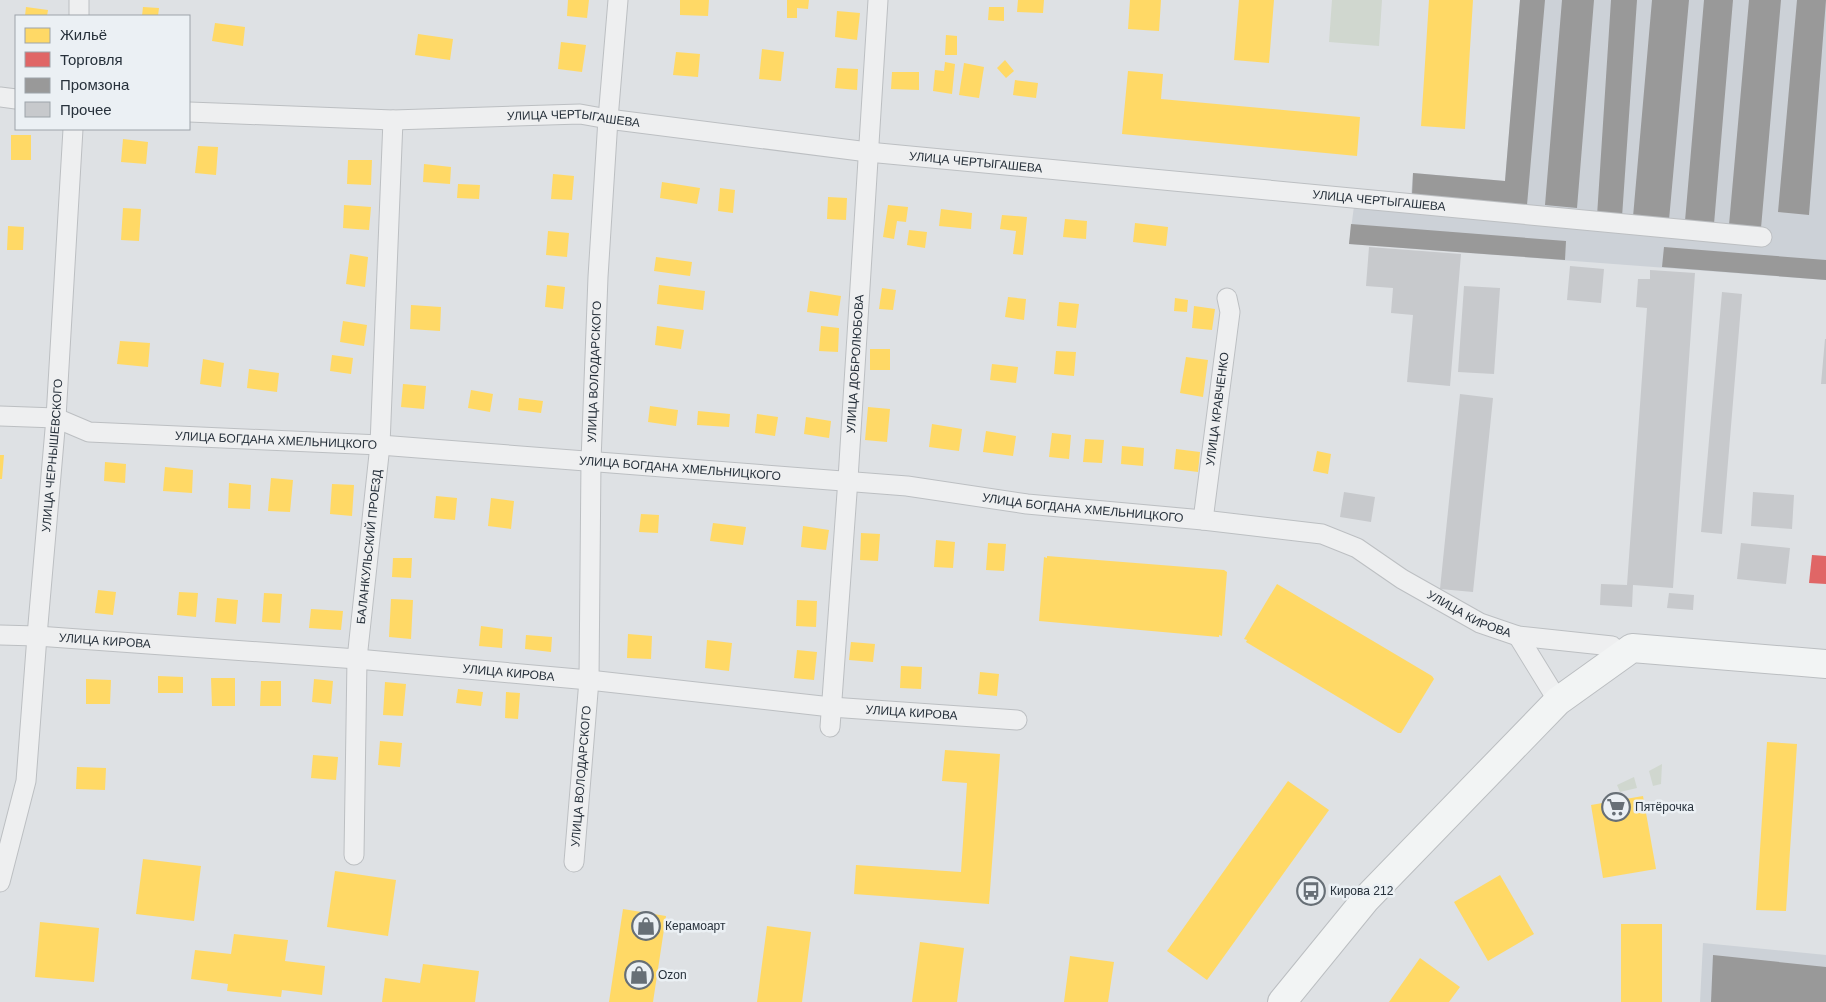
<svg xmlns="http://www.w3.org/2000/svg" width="1826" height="1002" font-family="Arial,sans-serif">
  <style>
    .built { fill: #ccd1d7 }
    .green { fill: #d0d7cf }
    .homes { fill: #ffd966 }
    .shops { fill: #e06666 }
    .industry { fill: #999 }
    .building { fill: #c7c9cc }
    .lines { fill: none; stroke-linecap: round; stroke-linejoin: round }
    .minor-casing { stroke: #bcbfc2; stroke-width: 21 }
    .primary-casing { stroke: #bbbec1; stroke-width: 30 }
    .minor { stroke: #eeeff0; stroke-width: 19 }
    .primary { stroke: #f2f4f4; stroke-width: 28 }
    .labels { text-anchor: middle; stroke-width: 5; stroke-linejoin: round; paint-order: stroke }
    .street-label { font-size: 12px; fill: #27313b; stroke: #ebf0f4 }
    .poi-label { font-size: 12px; fill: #27313b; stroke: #ebf0f4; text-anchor: start }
  </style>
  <rect width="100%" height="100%" fill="#dee1e4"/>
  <path class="built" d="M1520 0H1826V280L1349 244 1356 191 1411 195 1413 173 1505 181Z
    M1703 943 1826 955V1002H1700Z"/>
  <path class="green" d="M1332 0H1382L1379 46 1329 42Z
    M1662 764 1661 784 1653 786 1649 771Z
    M1634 777 1637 788 1620 792 1617 785Z"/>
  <path class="homes" d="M568 0H589L587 18 567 16Z
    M680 0H709L708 16 680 15Z
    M787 0H809L808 9 797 8V18H787Z
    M1018 0H1044L1043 13 1017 12Z
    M1130 0H1161L1159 31 1128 29Z
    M1239 0H1274L1269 63 1234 60Z
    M1429 0H1473L1465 129 1421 126Z
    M26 7 48 10 47 16H25Z
    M143 7 159 8 158 16H142Z
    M989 7H1004V21L988 20Z
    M837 11 860 13 857 40 835 37Z
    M215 23 245 27 243 46 212 41Z
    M418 34 453 39 450 60 415 55Z
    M946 35 957 36V55H945Z
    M561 42 586 45 582 72 558 69Z
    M762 49 784 52 781 81 759 79Z
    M676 52 700 54 698 77 673 75Z
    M1005 60 1014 71 1006 78 997 68Z
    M945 62 955 64 952 94 933 91 935 70 944 71Z
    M964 63 984 67 979 98 959 95Z
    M837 68 858 69 857 90 835 88Z
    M1128 71 1163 74 1161 99 1360 117 1357 156 1122 134Z
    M892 72H919V90L891 89Z
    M1015 80 1038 83 1036 98 1013 95Z
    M11 135H31V160H11Z
    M123 139 148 142 146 164 121 162Z
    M198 146 218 147 216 175 195 173Z
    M348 160H372L371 185 347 184Z
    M424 164 451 167 450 184 423 182Z
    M553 174 574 176 572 200 551 199Z
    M662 182 700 188 697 204 660 198Z
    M458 184 480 185 479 199 457 198Z
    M720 188 735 190 733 213 718 211Z
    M828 197 847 198 846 220 827 219Z
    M344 205 371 207 369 230 343 228Z
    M888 205 908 207 906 222 897 221 894 239 883 237Z
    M123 208 141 209 139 241 121 240Z
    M941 209 972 213 971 229 939 226Z
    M1002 215 1027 217 1023 255 1013 254 1016 231 1000 229Z
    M1065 219 1087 221 1086 239 1063 237Z
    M1135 223 1168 227 1166 246 1133 242Z
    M8 226 24 227 23 250H7Z
    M909 230 927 232 925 248 907 245Z
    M548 231 569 233 567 257 546 255Z
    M350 254 368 257 365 287 346 284Z
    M656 257 692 262 690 276 654 271Z
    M547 285 565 287 563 309 545 307Z
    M659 285 705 291 703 310 657 304Z
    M882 288 896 290 893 310 879 309Z
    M810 291 841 296 838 316 807 312Z
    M1008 297 1026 299 1024 320 1005 317Z
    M1175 298 1188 300 1187 312 1174 311Z
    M1059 302 1079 304 1076 328 1057 326Z
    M411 305 441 307 440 331 410 329Z
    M1194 306 1215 309 1212 330 1192 328Z
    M343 321 367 325 364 346 340 342Z
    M657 326 684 330 681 349 655 345Z
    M821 326 839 328 838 352 819 351Z
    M120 341 150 343 148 367 117 364Z
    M870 349H890V370H870Z
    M1056 351 1076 352 1074 376 1054 374Z
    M332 355 353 358 351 374 330 371Z
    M1186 357 1208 360 1203 397 1180 393Z
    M203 359 224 363 221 387 200 384Z
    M992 364 1018 367 1016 383 990 380Z
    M249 369 279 373 277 392 247 388Z
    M403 384 426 386 424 409 401 407Z
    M471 390 493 394 490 412 468 408Z
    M519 398 543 401 541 413 518 410Z
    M650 406 678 410 676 426 648 422Z
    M868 407 890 409 887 442 865 440Z
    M698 411 730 414 729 427 697 425Z
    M757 414 778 417 775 436 755 433Z
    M806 417 831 421 829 438 804 434Z
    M932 424 962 429 959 451 929 447Z
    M986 431 1016 436 1013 456 983 452Z
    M1052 433 1071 435 1069 459 1049 457Z
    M1085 439 1104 440 1102 463 1083 462Z
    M1122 446 1144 448 1143 466 1121 464Z
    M1176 449 1200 452 1198 472 1174 469Z
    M1317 451 1331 454 1328 474 1313 471Z
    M0 455H4L2 479H0Z
    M105 462 126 464 125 483 104 481Z
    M165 467 193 470 192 493 163 491Z
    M271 478 293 480 290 512 268 511Z
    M229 483 251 485 250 509 228 508Z
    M332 484 354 485 352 516 330 514Z
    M436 496 457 498 455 520 434 518Z
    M491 498 514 501 511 529 488 526Z
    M641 514 659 515 658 533 639 532Z
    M713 523 746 527 743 545 710 541Z
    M803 526 829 530 826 550 801 547Z
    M861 533 880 534 878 561 860 560Z
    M936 540 955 542 953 568 934 567Z
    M988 543 1006 544 1004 571 986 570Z
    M1047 556 1224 570 1227 572 1222 636 1219 635V637L1039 621 1044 557 1047 558Z
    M393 558H412L411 578 392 577Z
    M1277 584 1432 676 1434 679 1401 733H1398L1246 642 1247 640 1244 639Z
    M98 590 116 592 113 615 95 613Z
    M179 592 198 593 196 617 177 615Z
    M264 593 282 594 280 623 262 622Z
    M217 598 238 600 236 624 215 622Z
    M391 599 413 600 411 639 389 637Z
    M797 600 817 601 816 627 796 626Z
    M311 609 343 611 341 630 309 628Z
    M481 626 503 629 502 648 479 646Z
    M628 634 652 636 651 659 627 658Z
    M526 635 552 637 551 652 525 649Z
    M707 640 732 643 729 671 705 668Z
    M851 642 875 644 873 662 849 660Z
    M797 650 817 652 814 680 794 678Z
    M901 666 922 667 921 689 900 688Z
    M980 672 999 674 997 696 978 694Z
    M158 676 183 677V693H158Z
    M211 678H235V706H212Z
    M86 679 111 680 110 704H86Z
    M314 679 333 681 331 704 312 702Z
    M261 681H281V706H260Z
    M385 682 406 684 403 716 383 715Z
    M458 689 483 692 481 706 456 703Z
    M506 692 520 693 518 719 505 718Z
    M380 741 402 743 400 767 378 765Z
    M1767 742 1797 744 1786 911 1756 910Z
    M945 750 1000 754 989 904 854 894 856 865 961 872 967 783 942 781Z
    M313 755 338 757 336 780 311 778Z
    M77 767 106 768 105 790 76 789Z
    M1288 781 1329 810 1207 980 1167 951Z
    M1643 796 1656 869 1603 878 1591 805Z
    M143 859 201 866 194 921 136 914Z
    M335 871 396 880 388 936 327 927Z
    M1500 875 1534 934 1488 961 1454 902Z
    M623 909 666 916 653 1002H609Z
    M40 922 99 928 94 982 35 977Z
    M1621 924H1662V1002H1621Z
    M767 926 811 932 802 1002H757Z
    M234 934 288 940 285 961 325 966 322 995 282 990 281 997 227 991 228 984 191 979 195 950 231 954Z
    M920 942 964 948 957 1002H912Z
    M1070 956 1114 962 1108 1002H1064Z
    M1420 958 1460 987 1449 1002H1389Z
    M423 964 479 971 475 1002H382L385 978 420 983Z"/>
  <path class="shops" d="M1812 555 1826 556V584L1809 583Z"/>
  <path class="industry" d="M1520 0H1545L1527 205 1412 195 1413 173 1505 181Z
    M1562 0H1594L1577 208 1545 205Z
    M1611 0H1637L1622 217 1597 216Z
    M1652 0H1689L1669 220 1633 217Z
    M1704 0H1733L1714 224 1685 221Z
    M1749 0H1781L1761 228 1729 225Z
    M1797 0H1826L1809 215 1778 212Z
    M1351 224 1566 241 1565 260 1349 244Z
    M1664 247 1826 260V280L1662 267Z
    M1713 955 1826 967V1002H1711Z"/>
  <path class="building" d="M1369 247 1461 254 1450 386 1407 382 1413 315 1391 313 1393 288 1366 286Z
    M1570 266 1604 269 1601 303 1567 300Z
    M1650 270 1695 273 1673 588 1633 585 1632 607 1600 605 1601 584 1627 585 1647 308 1636 307 1638 279H1650Z
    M1464 286 1500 288 1494 374 1458 372Z
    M1722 292 1742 294 1722 534 1701 532Z
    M1825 339H1826V384H1821Z
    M1460 394 1493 398 1473 592 1440 589Z
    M1344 492 1375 497 1371 522 1340 517Z
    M1753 492 1794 495 1792 529 1751 526Z
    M1741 543 1790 548 1786 584 1737 579Z
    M1669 593 1694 595 1693 610 1667 608Z"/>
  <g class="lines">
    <defs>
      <g id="minor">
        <path d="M79 16V0"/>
        <path d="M0 97 16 99"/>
        <path id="s1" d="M189 112 393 120 580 114 608 119 868 152 1762 237"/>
        <path id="s2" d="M0 416 56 418 89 432 380 445 907 486 1027 504 1203 520 1322 534 1357 548 1402 579 1480 623 1518 636 1612 646"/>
        <path id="s3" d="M1203 520 1230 312 1227 298"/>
        <path id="s4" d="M0 635 37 636 357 659 589 680 831 707 1017 720"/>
        <path d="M1518 636 1558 701"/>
        <path id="s5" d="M830 727 848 479 878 0"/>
        <path id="s6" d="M354 855 357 659 380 445 393 120"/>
        <path id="s7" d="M574 862 589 680 591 461 598 277 608 119 618 0"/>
        <path id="s8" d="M0 882 26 781 37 636 56 418 73 129"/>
      </g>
      <path id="primary" d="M1282 1002 1366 899 1558 701 1632 648 1826 664"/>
    </defs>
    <use href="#minor" class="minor-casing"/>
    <use href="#primary" class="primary-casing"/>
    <use href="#minor" class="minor"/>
    <use href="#primary" class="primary"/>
  </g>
  <defs>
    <symbol id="supermarket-ring" viewBox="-11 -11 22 22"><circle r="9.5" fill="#ebf0f4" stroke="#676f76" stroke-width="1.5"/><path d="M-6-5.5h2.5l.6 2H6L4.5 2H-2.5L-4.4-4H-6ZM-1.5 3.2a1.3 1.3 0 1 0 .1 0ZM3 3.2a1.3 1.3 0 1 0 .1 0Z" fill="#676f76"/></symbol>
    <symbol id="bus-ring" viewBox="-11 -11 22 22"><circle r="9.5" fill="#ebf0f4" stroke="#676f76" stroke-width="1.5"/><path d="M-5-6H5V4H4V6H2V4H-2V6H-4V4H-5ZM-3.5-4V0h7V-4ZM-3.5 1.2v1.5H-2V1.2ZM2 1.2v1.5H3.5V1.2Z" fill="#676f76"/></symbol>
    <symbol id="shop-ring" viewBox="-11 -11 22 22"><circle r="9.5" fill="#ebf0f4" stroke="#676f76" stroke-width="1.5"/><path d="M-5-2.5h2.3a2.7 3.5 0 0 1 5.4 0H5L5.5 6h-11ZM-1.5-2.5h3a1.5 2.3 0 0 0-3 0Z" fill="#676f76"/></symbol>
  </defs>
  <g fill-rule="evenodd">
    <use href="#supermarket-ring" x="1600" y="791" width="32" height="32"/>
    <use href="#bus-ring" x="1295" y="875" width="32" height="32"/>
    <use href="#shop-ring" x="630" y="910" width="32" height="32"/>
    <use href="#shop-ring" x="623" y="959" width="32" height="32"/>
  </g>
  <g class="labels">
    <g class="street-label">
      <text dy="4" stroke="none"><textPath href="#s1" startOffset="385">УЛИЦА ЧЕРТЫГАШЕВА</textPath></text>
      <text dy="4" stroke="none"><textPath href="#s1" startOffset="790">УЛИЦА ЧЕРТЫГАШЕВА</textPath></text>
      <text dy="4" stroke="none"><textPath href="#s1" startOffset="1195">УЛИЦА ЧЕРТЫГАШЕВА</textPath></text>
      <text dy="4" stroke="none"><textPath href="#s5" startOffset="364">УЛИЦА ДОБРОЛЮБОВА</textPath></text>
      <text dy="4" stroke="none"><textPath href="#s7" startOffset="491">УЛИЦА ВОЛОДАРСКОГО</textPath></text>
      <text dy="4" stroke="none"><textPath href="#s3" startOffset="112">УЛИЦА КРАВЧЕНКО</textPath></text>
      <text dy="4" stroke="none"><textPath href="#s2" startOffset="279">УЛИЦА БОГДАНА ХМЕЛЬНИЦКОГО</textPath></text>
      <text dy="4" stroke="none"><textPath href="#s8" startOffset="431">УЛИЦА ЧЕРНЫШЕВСКОГО</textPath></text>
      <text dy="4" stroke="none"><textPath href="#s2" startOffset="684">УЛИЦА БОГДАНА ХМЕЛЬНИЦКОГО</textPath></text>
      <text dy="4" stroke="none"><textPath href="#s2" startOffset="1089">УЛИЦА БОГДАНА ХМЕЛЬНИЦКОГО</textPath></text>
      <text dy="4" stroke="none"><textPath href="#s6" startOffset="309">БАЛАНКУЛЬСКИЙ ПРОЕЗД</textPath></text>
      <text dy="4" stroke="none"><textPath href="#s2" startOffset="1498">УЛИЦА КИРОВА</textPath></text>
      <text dy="4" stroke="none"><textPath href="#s4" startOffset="105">УЛИЦА КИРОВА</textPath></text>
      <text dy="4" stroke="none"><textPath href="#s4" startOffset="510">УЛИЦА КИРОВА</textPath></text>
      <text dy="4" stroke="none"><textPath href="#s4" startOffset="915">УЛИЦА КИРОВА</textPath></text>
      <text dy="4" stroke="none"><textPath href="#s7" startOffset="86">УЛИЦА ВОЛОДАРСКОГО</textPath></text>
    </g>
    <g class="poi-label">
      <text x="1635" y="811">Пятёрочка</text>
      <text x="1330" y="895">Кирова 212</text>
      <text x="665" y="930">Керамоарт</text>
      <text x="658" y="979">Ozon</text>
    </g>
  </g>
  <rect x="15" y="15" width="175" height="115" fill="#ebf0f4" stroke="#9da4aa"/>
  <rect x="25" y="28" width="25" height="15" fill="#ffd966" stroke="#9da4aa"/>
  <text x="60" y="40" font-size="15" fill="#27313b">Жильё</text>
  <rect x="25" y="52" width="25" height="15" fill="#e06666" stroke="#9da4aa"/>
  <text x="60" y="65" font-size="15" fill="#27313b">Торговля</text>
  <rect x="25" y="78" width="25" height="15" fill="#999999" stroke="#9da4aa"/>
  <text x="60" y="90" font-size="15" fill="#27313b">Промзона</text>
  <rect x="25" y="102" width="25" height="15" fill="#c7c9cc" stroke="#9da4aa"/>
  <text x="60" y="115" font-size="15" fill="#27313b">Прочее</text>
</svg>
